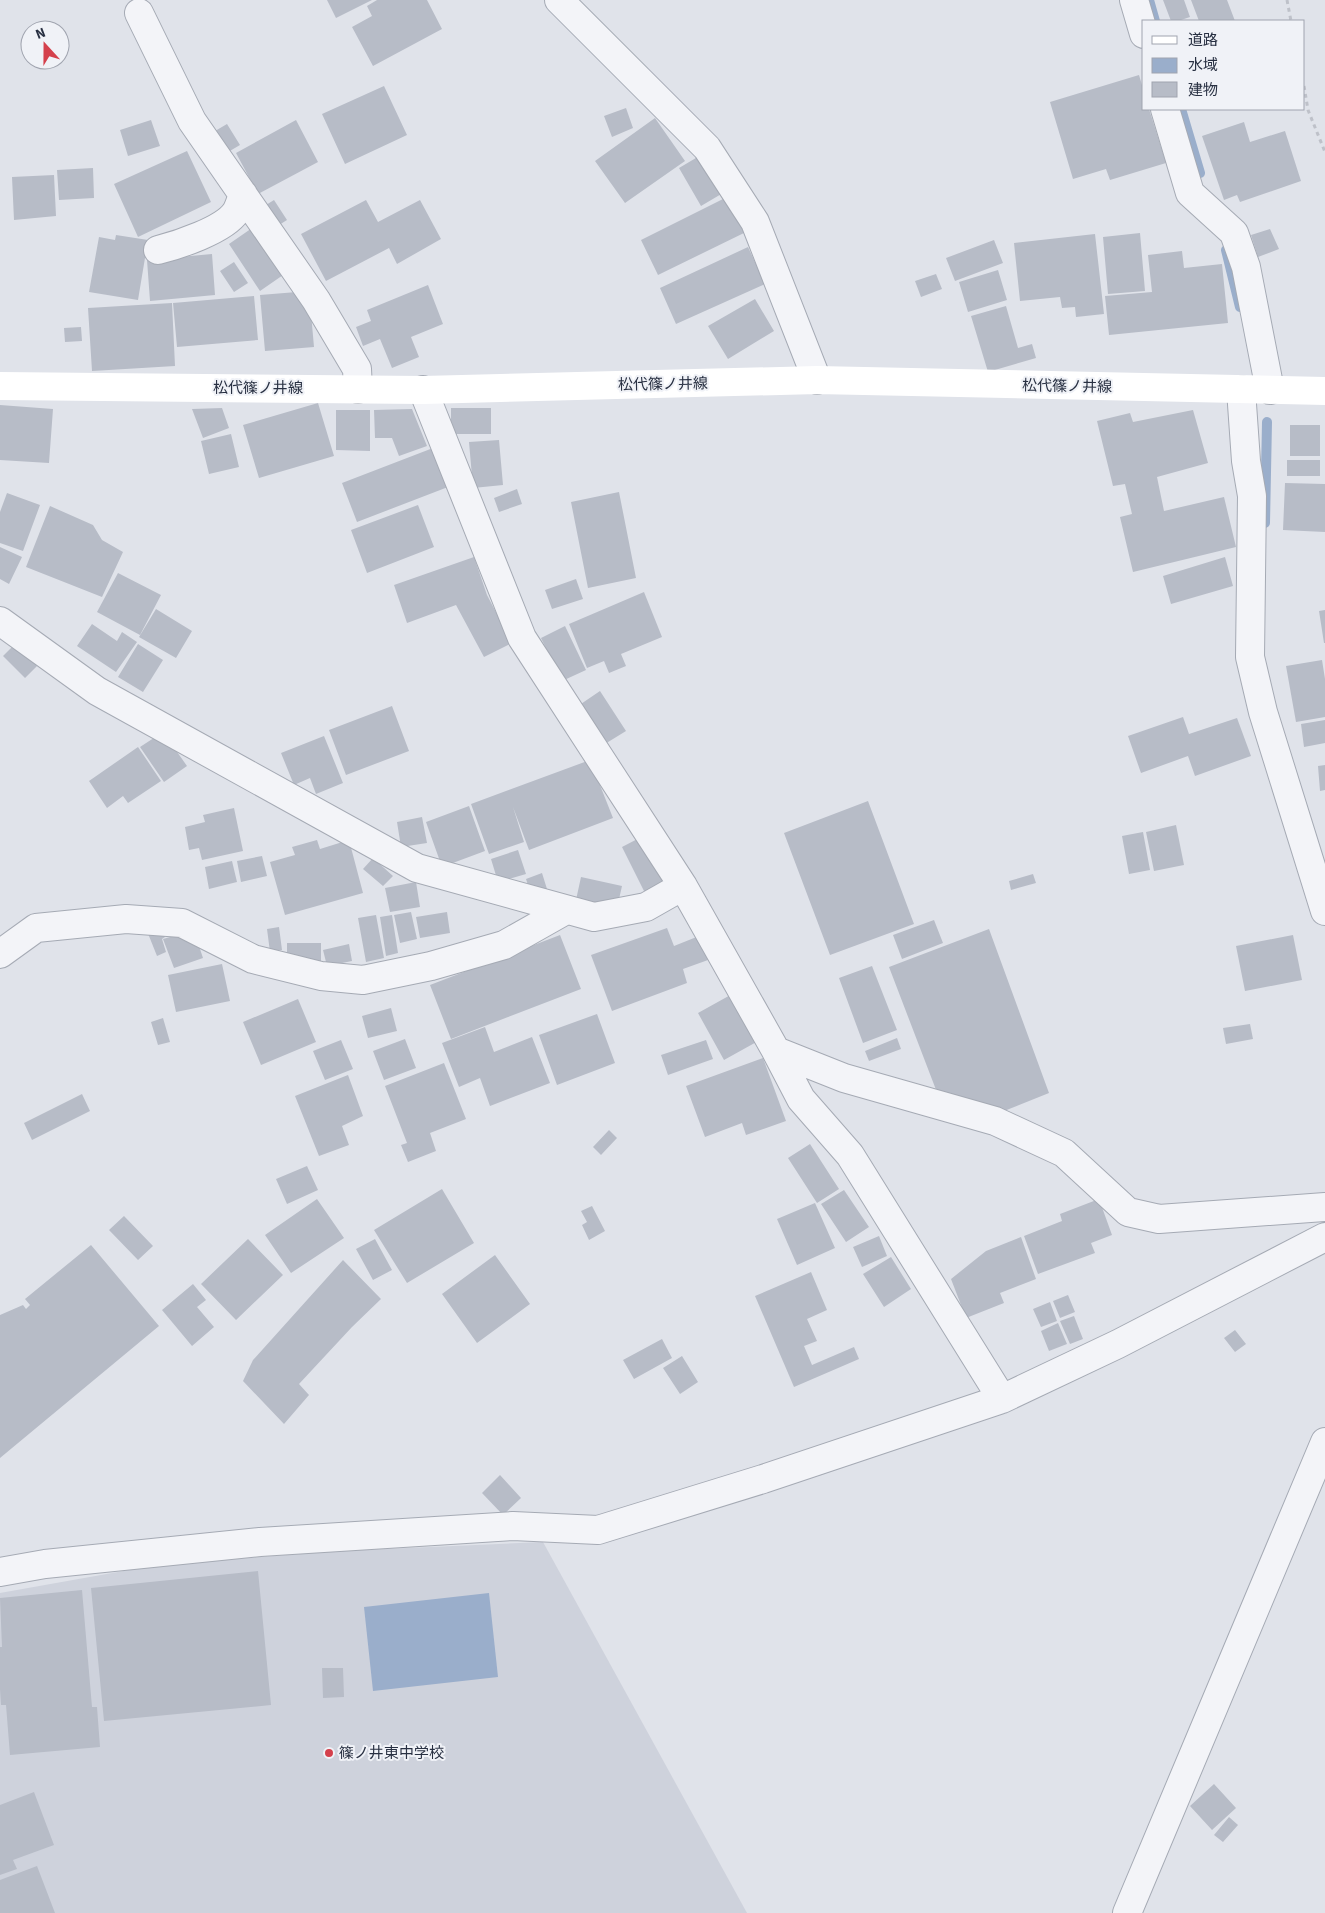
<svg xmlns="http://www.w3.org/2000/svg" width="1325" height="1913" font-family="'Source Sans 3','Noto Sans JP',sans-serif">
  <style>
    .built { fill: #ced2dc }
    .water { fill: #9aaecb }
    .lines { fill: none; stroke-linecap: round; stroke-linejoin: round }
    .stream { stroke: #9aaecb; stroke-width: 10 }
    .building { fill: #b7bcc7 }
    .minor-casing { stroke: #a5aab4; stroke-width: 30 }
    .path { stroke: #bec1c9; stroke-width: 3; stroke-dasharray: 4 4; stroke-linecap: butt }
    .minor { stroke: #f3f4f8; stroke-width: 28 }
    .secondary { stroke: #fff; stroke-width: 28 }
    .poi-dot { fill: #d4404c; stroke: #f0f2f7; stroke-width: 2 }
    .labels { text-anchor: middle; stroke-width: 4; stroke-linejoin: round; paint-order: stroke }
    .street-label { font-size: 15px; fill: #283042; stroke: #f0f2f7 }
    .poi-label { font-size: 15px; fill: #283042; stroke: #f0f2f7; text-anchor: start }
  </style>
  <rect width="100%" height="100%" fill="#e0e3ea"/>
  <path class="built" d="M543 1542 747 1913H0V1593L157 1565 339 1551Z"/>
  <path class="water" d="M489 1593 498 1677 373 1691 364 1607Z"/>
  <g class="lines">
    <path class="stream" d="M1149 0 1155 21
      M1181 109 1200 173
      M1226 250 1240 307
      M1265 523 1267 422"/>
  </g>
  <path class="building" d="M327 0H372L336 18Z
    M377 0H427L442 29 373 66 352 27 372 16 367 6Z
    M1163 0H1184L1190 17 1178 21H1171Z
    M1191 0H1227L1235 21H1199Z
    M1139 75 1144 92V109H1149L1166 163 1110 180 1106 169 1073 179 1050 102Z
    M384 86 407 135 345 164 322 114Z
    M626 108 633 128 612 137 604 116Z
    M655 118 685 161 625 203 595 161Z
    M151 120 160 146 128 156 120 130Z
    M296 120 318 162 258 194 236 153Z
    M1244 122 1250 142 1285 131 1301 181 1240 202 1237 195 1224 200 1202 136Z
    M227 124 240 145 223 155 210 134Z
    M187 151 211 202 138 237 114 184Z
    M701 155 723 193 701 206 679 168Z
    M93 168 94 198 59 200 57 170Z
    M54 175 56 216 14 220 12 177Z
    M729 196 746 232 658 275 641 240Z
    M274 200 287 220 279 225 266 205Z
    M366 200 378 222 420 200 441 239 397 264 389 248 326 281 301 234Z
    M255 226 286 273 260 291 229 244Z
    M1270 229 1279 249 1258 257 1251 235Z
    M1140 233 1145 291 1108 294 1103 237Z
    M1095 234 1104 314 1076 317 1075 307 1062 308 1060 297 1020 301 1014 243Z
    M116 235 148 240 138 300 89 292 99 237 115 240Z
    M994 240 1003 263 955 281 946 258Z
    M748 247 765 284 676 324 660 288Z
    M1182 251 1184 268 1222 264 1228 323 1109 335 1105 296 1152 292 1148 255Z
    M212 254 215 295 150 301 147 260Z
    M234 262 248 283 234 292 220 271Z
    M998 270 1007 300 968 312 959 282Z
    M936 274 942 289 921 297 915 281Z
    M428 285 443 324 411 337 419 357 392 368 380 339 363 346 356 327 371 321 367 310Z
    M309 291 314 347 265 351 260 295Z
    M254 296 258 340 177 347 173 303Z
    M755 299 774 331 728 359 708 326Z
    M172 303 175 366 92 371 88 308Z
    M1006 306 1018 348 1032 344 1036 358 988 372 971 316Z
    M81 327 82 341 65 342 64 328Z
    M318 403 334 456 259 478 243 425Z
    M0 405 53 409 49 463 0 460Z
    M222 408 229 428 203 438 192 409Z
    M451 408H491V434H451Z
    M412 409 427 446 399 456 392 438H375L374 410Z
    M336 410H370V451L336 450Z
    M1193 410 1208 463 1157 477 1164 511 1224 497 1236 547 1133 572 1120 517 1132 514 1125 484 1113 486 1097 421 1130 413 1133 422Z
    M1290 425H1320V456H1290Z
    M231 434 239 467 209 474 201 441Z
    M499 440 503 485 473 488 469 442Z
    M433 448 448 487 357 522 342 483Z
    M1287 460H1320V476H1287Z
    M1285 483 1325 484V532L1283 530Z
    M517 489 522 504 499 512 494 498Z
    M619 492 636 578 588 588 571 502Z
    M7 493 40 505 23 551 0 543V512Z
    M418 505 434 547 367 573 351 530Z
    M50 506 93 525 102 540 123 552 102 597 26 567Z
    M0 547 22 557 9 584 0 579Z
    M474 557 487 595 512 643 484 657 456 605 407 623 394 585Z
    M1225 557 1233 586 1171 604 1163 576Z
    M118 573 161 595 140 635 97 612Z
    M576 579 583 599 552 609 545 590Z
    M644 592 662 637 621 654 626 666 609 673 604 661 587 668 569 624Z
    M156 609 192 631 176 658 139 637Z
    M1325 610V643H1324L1319 611Z
    M92 624 117 641 122 632 137 642 116 672 77 646Z
    M565 626 586 670 562 681 541 638Z
    M15 644 37 666 25 678 3 656Z
    M138 644 163 660 143 692 118 677Z
    M1322 660 1325 679V717L1296 722 1286 666Z
    M600 691 626 731 600 747 575 708Z
    M392 706 409 751 346 775 329 730Z
    M1183 717 1189 734 1237 718 1251 756 1195 776 1188 756 1141 773 1128 736Z
    M1325 720V743L1304 747 1301 724Z
    M163 732 187 766 164 782 140 747Z
    M324 736 343 783 316 794 310 778 294 785 281 753Z
    M138 747 161 781 128 803 123 796 107 808 89 781Z
    M590 760 613 818 529 850 513 807 524 842 489 854 471 804Z
    M1325 765V790L1320 791 1318 766Z
    M868 801 914 924 830 955 784 833Z
    M469 806 485 851 442 867 426 822Z
    M234 808 243 851 202 860 199 848 189 850 185 827 205 822 203 815Z
    M422 817 427 843 401 847 397 822Z
    M1176 825 1184 865 1154 871 1146 832Z
    M1143 832 1150 870 1129 874 1122 836Z
    M647 834 674 888 649 901 622 847Z
    M317 840 320 849 349 840 363 893 285 915 270 862 295 855 292 847Z
    M518 850 526 874 498 882 491 859Z
    M262 856 267 876 241 882 237 861Z
    M373 858 393 876 383 886 363 869Z
    M232 861 237 882 209 889 205 867Z
    M542 873 547 889 531 894 526 879Z
    M1033 874 1036 883 1011 890 1009 881Z
    M581 877 622 886 617 908 576 900Z
    M416 882 420 907 390 912 385 888Z
    M411 912 417 939 400 943 394 915Z
    M447 912 450 933 420 938 416 917Z
    M376 915 384 958 366 962 358 918Z
    M392 915 398 953 386 956 380 917Z
    M934 920 943 943 902 959 893 935Z
    M161 926 165 937 162 939 166 952 157 956 147 931Z
    M279 927 282 950 270 952 267 929Z
    M667 928 674 946 699 936 708 960 683 969 687 983 612 1011 591 955Z
    M989 929 1049 1093 999 1113 938 1095 889 967Z
    M181 934 197 940 203 958 174 968 163 939Z
    M560 935 581 989 451 1039 430 985Z
    M1293 935 1302 980 1245 991 1236 946Z
    M287 943H321V964L287 965Z
    M349 944 352 961 327 966 323 950Z
    M222 964 230 1001 176 1012 168 975Z
    M872 966 897 1030 863 1043 839 978Z
    M734 993 760 1040 724 1060 698 1013Z
    M298 999 316 1042 261 1065 243 1022Z
    M391 1008 397 1031 368 1038 362 1016Z
    M597 1014 615 1063 557 1085 539 1035Z
    M163 1018 170 1042 158 1045 151 1022Z
    M1250 1024 1253 1039 1226 1044 1223 1028Z
    M485 1027 494 1052 532 1037 550 1083 490 1106 480 1078 459 1087 442 1043Z
    M897 1038 901 1049 869 1061 865 1051Z
    M405 1039 416 1068 384 1080 373 1051Z
    M341 1040 353 1069 325 1080 313 1051Z
    M706 1040 713 1059 668 1075 661 1055Z
    M763 1058 786 1121 746 1135 742 1123 705 1137 686 1086Z
    M444 1063 466 1119 430 1133 436 1151 408 1162 401 1145 407 1143 385 1086Z
    M348 1075 363 1116 342 1126 349 1145 319 1156 295 1096Z
    M82 1094 90 1111 32 1140 24 1123Z
    M609 1130 617 1138 601 1155 593 1147Z
    M810 1144 839 1189 817 1203 788 1158Z
    M307 1166 318 1190 287 1204 276 1179Z
    M442 1189 474 1243 407 1283 374 1230Z
    M844 1190 869 1227 846 1242 821 1204Z
    M317 1199 344 1238 291 1273 265 1235Z
    M1099 1199 1112 1235 1091 1243 1095 1253 1038 1274 1024 1236 1062 1221 1060 1214Z
    M815 1203 835 1248 797 1265 777 1219Z
    M592 1206 605 1231 589 1240 582 1225 587 1222 581 1211Z
    M124 1216 153 1246 138 1260 109 1230Z
    M879 1236 887 1256 862 1267 853 1247Z
    M1021 1237 1036 1279 1000 1293 1004 1303 966 1318 951 1279 986 1251Z
    M248 1239 283 1275 236 1320 201 1284Z
    M375 1239 392 1270 373 1280 356 1249Z
    M91 1245 159 1326 0 1458V1315L23 1305 26 1309 30 1305 25 1299Z
    M495 1255 530 1304 477 1343 442 1294Z
    M891 1257 911 1289 884 1307 863 1274Z
    M343 1260 381 1299 352 1327 299 1384 309 1395 284 1424 243 1381 253 1360Z
    M811 1272 827 1310 807 1319 817 1341 804 1346 812 1365 854 1347 859 1359 794 1387 755 1296Z
    M193 1284 206 1300 197 1307 214 1327 192 1346 162 1310Z
    M1068 1295 1075 1312 1060 1318 1053 1301Z
    M1050 1302 1057 1321 1041 1327 1033 1309Z
    M1074 1316 1083 1339 1070 1344 1060 1321Z
    M1058 1323 1067 1344 1049 1351 1041 1331Z
    M1235 1330 1246 1344 1235 1352 1224 1338Z
    M662 1339 672 1358 634 1379 623 1360Z
    M682 1356 698 1382 680 1394 663 1368Z
    M500 1475 521 1498 503 1515 482 1493Z
    M258 1571 271 1705 104 1721 91 1588Z
    M82 1590 92 1707H97L100 1747 10 1755 6 1705H1L0 1689V1647H2L0 1598Z
    M322 1668H343L344 1697 323 1698Z
    M1214 1784 1236 1808 1212 1830 1190 1806Z
    M34 1792 54 1845 13 1860 17 1869 0 1875V1805Z
    M1229 1817 1238 1825 1223 1842 1214 1835Z
    M37 1866 55 1913H0V1880Z"/>
  <g class="lines">
    <defs>
      <path id="minor" d="M559 0 707 148 755 222 817 380
        M1134 0 1144 34
        M139 13 192 121 316 300 357 369 358 389
        M1165 109 1190 193 1234 233 1246 267 1270 390
        M158 250C178 245 224 230 236 212 239 207 241 200 243 194
        M423 390 522 638 683 886 776 1051 844 1078 995 1121 1064 1153 1128 1212 1159 1219 1325 1207
        M1241 390 1246 461 1252 496 1250 657 1263 712 1325 911
        M0 621 97 691 417 868 594 917 646 907 683 886
        M0 954 36 928 126 919 182 923 253 959 321 976 363 980 431 966 504 945 566 910
        M776 1051 801 1099 850 1155 1002 1399
        M0 1572 45 1564 260 1542 513 1526 598 1530 763 1479 1002 1399 1118 1344 1325 1237
        M1127 1913 1325 1442"/>
    </defs>
    <use href="#minor" class="minor-casing"/>
    <path class="path" d="M1287 0 1291 21
      M1304 86 1308 110 1325 152"/>
    <use href="#minor" class="minor"/>
    <path class="secondary" d="M0 386 423 390 817 380 1325 391"/>
  </g>
  <circle class="poi-dot" cx="329" cy="1753" r="5"/>
  <g class="labels">
    <g class="street-label">
      <text transform="translate(663 384) rotate(-1)" y="5">松代篠ノ井線</text>
      <text transform="translate(1067 386) rotate(1)" y="5">松代篠ノ井線</text>
      <text x="258" y="393">松代篠ノ井線</text>
    </g>
    <g class="poi-label">
      <text x="339" y="1758">篠ノ井東中学校</text>
    </g>
  </g>
  <rect x="1142" y="20" width="162" height="90" fill="#f0f2f7" stroke="#a0a4af"/>
  <rect x="1152" y="36" width="25" height="8" fill="#ffffff" stroke="#a0a4af"/>
  <text x="1188" y="45" font-size="15" fill="#283042">道路</text>
  <rect x="1152" y="58" width="25" height="15" fill="#9aaecb" stroke="#a0a4af"/>
  <text x="1188" y="70" font-size="15" fill="#283042">水域</text>
  <rect x="1152" y="82" width="25" height="15" fill="#b7bcc7" stroke="#a0a4af"/>
  <text x="1188" y="95" font-size="15" fill="#283042">建物</text>
  <g transform="translate(45 45) rotate(339)"><circle r="24" fill="#f0f2f7" stroke="#a0a4af"/>
  <path d="M0-4L9 19L0 12L-9 19Z" fill="#d4404c"/>
  <text y="-8" font-size="14" font-weight="bold" text-anchor="middle" fill="#283042">N</text>
  </g>
</svg>
